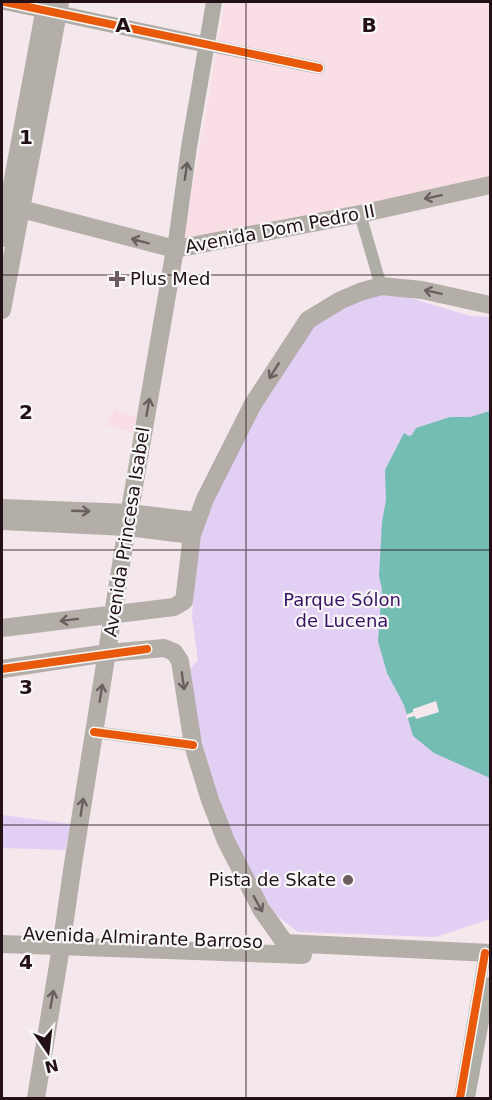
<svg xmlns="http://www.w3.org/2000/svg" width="492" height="1100" font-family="'DejaVu Sans',sans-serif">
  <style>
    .built { fill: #f9dee5 }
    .green { fill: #e1cff4 }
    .water { fill: #74bdb3 }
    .pier { fill: #f5e8ec }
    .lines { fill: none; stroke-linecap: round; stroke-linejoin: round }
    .street { stroke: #aeada6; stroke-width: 12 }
    .secondary { stroke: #aeaca5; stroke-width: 16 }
    .primary { stroke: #b3aea8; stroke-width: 18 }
    .cycleway-casing { stroke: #f7f7f7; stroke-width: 11 }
    .cycleway { stroke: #e8590c; stroke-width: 8 }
    .oneway { stroke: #685e5e }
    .oneway2 { stroke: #6b605f }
    .grid { fill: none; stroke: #231116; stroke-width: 1.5; stroke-opacity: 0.55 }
    .poi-dot { fill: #6c5c61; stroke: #f7f7f7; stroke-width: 2 }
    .labels { text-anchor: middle; stroke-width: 4.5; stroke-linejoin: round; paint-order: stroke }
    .street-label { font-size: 18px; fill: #231116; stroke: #f7f7f7 }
    .poi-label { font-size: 18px; fill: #231116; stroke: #f7f7f7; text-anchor: start }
    .park-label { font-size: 18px; fill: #391163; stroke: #f7f7f7 }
    .grid-label { font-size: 20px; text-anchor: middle; font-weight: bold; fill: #231116; stroke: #f7f7f7; stroke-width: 4.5; stroke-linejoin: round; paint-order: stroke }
  </style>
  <rect width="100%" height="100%" fill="#f5e8ec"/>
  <path class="built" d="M225 2H490V178L183 241Z
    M115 409 137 417 133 433 107 425Z"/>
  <path class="green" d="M390 292 471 316 490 317V919L436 937 298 932 275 914 232 841 197 728 190 669 198 660 192 617 198 526 214 485 311 319 364 295Z
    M2 815 71 824 65 850 2 848Z"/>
  <path class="water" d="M490 411V778L434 753 413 736 404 705 387 673 378 641 382 589 379 576 382 522 386 500 385 470 404 433 409 436 412 435 416 428 450 417H470Z"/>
  <path class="pier" d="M436 701 439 712 416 719 415 716 407 718 406 715 413 712V709Z"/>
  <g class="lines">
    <path class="street" d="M207 45 319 68
      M360 214 381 286
      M94 732 193 745
      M460 1098 485 953
      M469 1098 490 983"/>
    <path class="secondary" d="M5 2 207 45
      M175 249 189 147 214 2"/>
    <path class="primary" d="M2 204 175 249 360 214 490 185
      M2 238 46 2
      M2 310 60 2
      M2 508 130 513 196 521
      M2 521 127 527 192 535
      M2 628 174 607 184 601 192 535 205 499 253 404 308 320 341 300 360 292 381 286 422 290 490 305
      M2 669 108 653 164 648 174 652 180 661 193 745 210 800 226 841 261 909 285 943 490 953
      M2 944 303 955
      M36 1098 61 947 73 864 127 527 175 249"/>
    <defs>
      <path id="cycleway" d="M5 2 319 68
        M2 669 147 649
        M94 732 193 745
        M460 1098 485 953"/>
    </defs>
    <use href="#cycleway" class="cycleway-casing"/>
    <use href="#cycleway" class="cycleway"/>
  </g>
  <defs><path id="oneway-shaft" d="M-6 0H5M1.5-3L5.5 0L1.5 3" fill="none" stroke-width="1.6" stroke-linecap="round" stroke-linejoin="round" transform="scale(1.5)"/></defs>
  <use class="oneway" href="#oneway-shaft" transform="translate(186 171) rotate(-82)"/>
  <g class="oneway2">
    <use href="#oneway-shaft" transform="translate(433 197) rotate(168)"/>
    <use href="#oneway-shaft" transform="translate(140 241) rotate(-165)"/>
    <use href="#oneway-shaft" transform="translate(433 292) rotate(-168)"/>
    <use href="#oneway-shaft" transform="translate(274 371) rotate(122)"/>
    <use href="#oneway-shaft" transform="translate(148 407) rotate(-80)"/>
    <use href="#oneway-shaft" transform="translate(81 511) rotate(2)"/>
    <use href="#oneway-shaft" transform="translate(69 620) rotate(173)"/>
    <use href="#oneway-shaft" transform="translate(183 681) rotate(82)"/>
    <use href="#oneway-shaft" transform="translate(101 693) rotate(-81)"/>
    <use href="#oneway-shaft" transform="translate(82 807) rotate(-81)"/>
    <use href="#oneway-shaft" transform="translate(258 904) rotate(61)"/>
    <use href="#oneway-shaft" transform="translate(52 999) rotate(-80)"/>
  </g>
  <path class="grid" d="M246 2V1098M2 275H490M2 550H490M2 825H490"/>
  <g class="poi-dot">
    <path d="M114 270h6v6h6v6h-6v6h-6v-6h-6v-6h6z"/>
    <circle cx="348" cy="880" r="6"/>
  </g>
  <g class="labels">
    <g class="street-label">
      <text transform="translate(280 229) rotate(-11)" y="6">Avenida Dom Pedro II</text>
      <text transform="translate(127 532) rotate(-81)" y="6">Avenida Princesa Isabel</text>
      <text transform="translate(143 938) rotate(2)" y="6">Avenida Almirante Barroso</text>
    </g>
    <g class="poi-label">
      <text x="130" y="285">Plus Med</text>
      <text x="336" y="886" text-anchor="end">Pista de Skate</text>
    </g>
    <g class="park-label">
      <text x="342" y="606">Parque Sólon<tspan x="342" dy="21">de Lucena</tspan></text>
    </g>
  </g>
  <g class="grid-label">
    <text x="123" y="32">A</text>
    <text x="369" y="32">B</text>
    <text x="26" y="144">1</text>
    <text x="26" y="419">2</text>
    <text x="26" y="694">3</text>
    <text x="26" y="969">4</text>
  </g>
  <rect width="492" height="1100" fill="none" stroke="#231116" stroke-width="6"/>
  <g transform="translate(48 1052) rotate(166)" stroke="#f7f7f7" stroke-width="4.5" paint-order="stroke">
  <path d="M0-4.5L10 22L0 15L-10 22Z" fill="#231116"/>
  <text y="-9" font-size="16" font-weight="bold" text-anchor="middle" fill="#231116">N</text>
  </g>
</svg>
